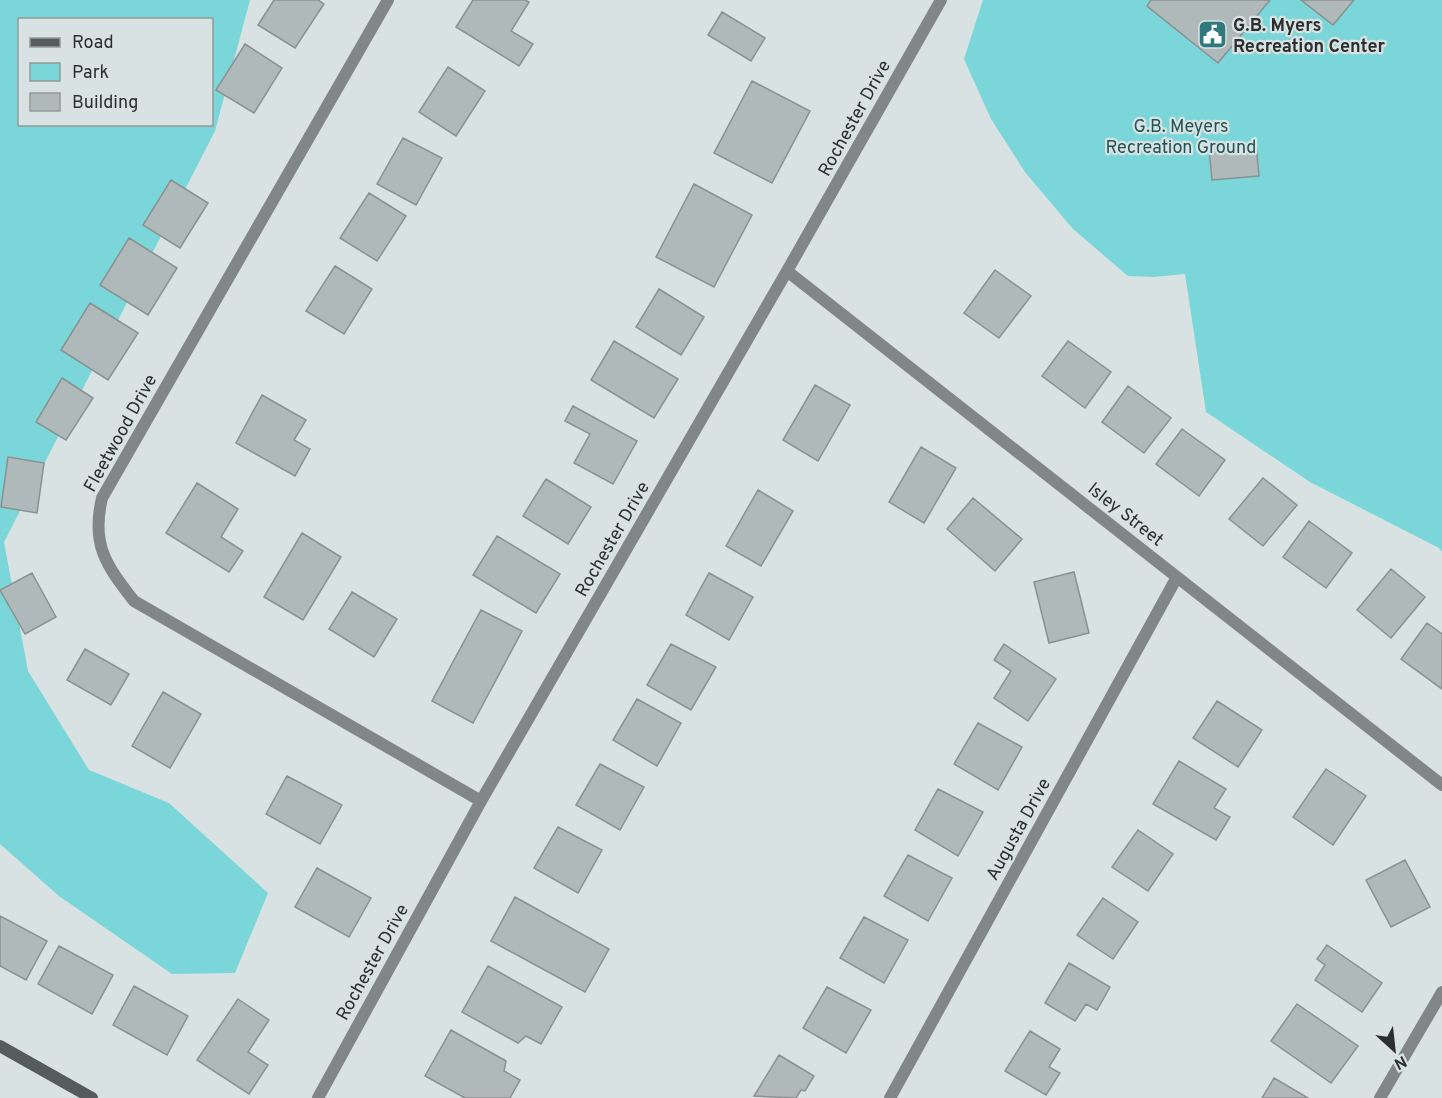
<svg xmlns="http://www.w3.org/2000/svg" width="1442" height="1098" font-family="Overpass,sans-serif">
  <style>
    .green { fill: #7ad6d9; fill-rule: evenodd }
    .building { fill: #b0b9b9; stroke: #899191; stroke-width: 1.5 }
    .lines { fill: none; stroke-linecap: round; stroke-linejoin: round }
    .street { stroke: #828686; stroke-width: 12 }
    .secondary { stroke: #565b5b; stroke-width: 12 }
    .labels { text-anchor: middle; stroke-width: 4.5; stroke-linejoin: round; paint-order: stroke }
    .poi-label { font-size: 18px; font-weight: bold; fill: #2b2f2f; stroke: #d8e2e2; text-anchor: start }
    .street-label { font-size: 18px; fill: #2b2f2f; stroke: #d8e2e2 }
    .park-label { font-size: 18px; fill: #205355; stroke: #d8e2e2 }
  </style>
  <rect width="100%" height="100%" fill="#d8e2e2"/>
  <path class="green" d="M0 0H250L215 131 4 542 28 671 89 770 169 803 268 893 235 973 172 974 59 896 0 844ZM20 20H212V124H20Z
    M983 0H1442V552L1439 548 1310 482 1206 412 1185 274 1154 277 1128 276 1073 229 1025 172 991 119 964 59Z"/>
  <path class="building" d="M274 0H318L324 4 295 48 258 25Z
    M473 0H525L529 2 511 31 533 44 519 66 456 27Z
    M1151 0H1270L1218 63 1147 6Z
    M1301 0H1354L1333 25Z
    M722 12 765 38 751 61 708 35Z
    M245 44 282 68 254 113 216 90Z
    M448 67 485 91 456 136 419 112Z
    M752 81 810 111 772 183 714 153Z
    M403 138 442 158 416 205 377 184Z
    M1256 144 1259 176 1212 180 1209 148Z
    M171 180 208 203 180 248 143 225Z
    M694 184 752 215 714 287 656 257Z
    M369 193 406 216 377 261 340 238Z
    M129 238 177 268 148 315 100 285Z
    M335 266 372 289 344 334 306 311Z
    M995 270 1031 296 999 338 964 313Z
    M659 289 704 317 681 355 636 327Z
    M90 303 138 333 108 380 61 350Z
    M614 341 678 379 654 418 591 380Z
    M1068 341 1111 372 1085 408 1042 376Z
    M62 378 93 398 66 440 36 422Z
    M815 385 850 405 818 461 783 440Z
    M1128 386 1171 418 1144 453 1102 422Z
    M262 395 306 420 294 440 310 449 295 476 236 443Z
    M573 406 637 441 613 484 574 463 590 434 565 421Z
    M1182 429 1225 460 1199 496 1156 464Z
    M921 447 956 468 924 523 889 502Z
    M8 457 44 463 37 513 1 507Z
    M1263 478 1297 505 1263 546 1229 519Z
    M546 479 591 507 568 544 523 516Z
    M197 483 238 509 221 537 243 551 229 572 166 533Z
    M758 490 793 511 761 566 726 546Z
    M973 498 1022 539 995 571 947 529Z
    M1309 521 1352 553 1326 588 1283 557Z
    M302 533 341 557 303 620 264 597Z
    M497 536 560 574 536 613 473 575Z
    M1391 569 1425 597 1391 638 1357 610Z
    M1074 572 1089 633 1049 643 1034 582Z
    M32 573 56 617 25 634 0 590Z
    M709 573 753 597 729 640 686 615Z
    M352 592 397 619 374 657 329 629Z
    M481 610 522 631 473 723 432 701Z
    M1427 623 1442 634V689L1401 659Z
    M671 644 716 667 691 710 647 685Z
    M1004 644 1056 679 1028 721 994 698 1011 671 994 660Z
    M85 649 129 674 111 705 67 680Z
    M163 692 201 714 170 768 132 746Z
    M637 699 681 723 657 766 613 740Z
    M1217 701 1262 730 1238 767 1193 738Z
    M978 723 1022 747 998 790 954 764Z
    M1179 761 1226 789 1214 808 1230 817 1216 840 1153 804Z
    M600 764 644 787 620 830 576 805Z
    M1326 769 1366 796 1333 845 1293 817Z
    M287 776 342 805 320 844 266 814Z
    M938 789 983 812 958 856 915 830Z
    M558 827 602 850 578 893 534 868Z
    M1138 830 1173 854 1148 891 1112 867Z
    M908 855 952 878 928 921 884 896Z
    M1405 860 1430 907 1391 927 1366 880Z
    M317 868 371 898 349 937 295 907Z
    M515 897 609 949 585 992 491 941Z
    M1103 898 1138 922 1113 959 1077 935Z
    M0 916 47 941 26 980 0 966Z
    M864 917 908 940 884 983 840 958Z
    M1327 945 1382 983 1362 1012 1315 980 1325 965 1317 959Z
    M59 946 113 975 92 1014 38 984Z
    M1069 963 1110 987 1097 1010 1086 1004 1075 1021 1045 1003Z
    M488 966 562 1007 541 1044 526 1036 518 1043 462 1012Z
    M134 986 188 1016 167 1055 113 1025Z
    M827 987 871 1010 846 1053 803 1028Z
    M238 999 269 1020 248 1052 268 1065 249 1094 197 1060Z
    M1297 1004 1358 1046 1331 1083 1271 1041Z
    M451 1030 506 1061 504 1071 520 1080 510 1098H465L425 1076Z
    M1030 1031 1060 1049 1049 1067 1060 1073 1046 1095 1005 1071Z
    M779 1055 814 1076 805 1091 801 1090 796 1098 754 1096Z
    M1274 1078 1308 1098H1262Z"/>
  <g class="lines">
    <path class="street" d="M388 0 102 498C91 545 106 565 134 601L481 801
      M787 271 1442 785
      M318 1098 481 801 787 271 941 0
      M890 1098 1177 577
      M1380 1098 1442 992"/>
    <path class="secondary" d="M0 1046 92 1098"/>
  </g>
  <defs>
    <symbol id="civic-square" viewBox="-11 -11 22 22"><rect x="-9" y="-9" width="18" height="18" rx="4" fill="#2f797c" stroke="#d8e2e2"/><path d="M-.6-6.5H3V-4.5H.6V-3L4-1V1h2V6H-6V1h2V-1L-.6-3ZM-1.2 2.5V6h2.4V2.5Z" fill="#fff"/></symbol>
  </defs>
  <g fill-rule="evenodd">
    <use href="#civic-square" x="1196" y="18" width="33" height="33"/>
  </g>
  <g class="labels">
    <g class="poi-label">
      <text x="1233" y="31">G.B. Myers<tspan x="1233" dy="21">Recreation Center</tspan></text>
    </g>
    <g class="street-label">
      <text transform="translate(854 118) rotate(-61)" y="6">Rochester Drive</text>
      <text transform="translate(120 433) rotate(-61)" y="6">Fleetwood Drive</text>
      <text transform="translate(1126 514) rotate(38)" y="6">Isley Street</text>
      <text transform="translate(612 539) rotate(-60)" y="6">Rochester Drive</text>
      <text transform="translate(1018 829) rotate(-61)" y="6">Augusta Drive</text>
      <text transform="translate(372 962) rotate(-61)" y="6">Rochester Drive</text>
    </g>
    <g class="park-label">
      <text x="1181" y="132">G.B. Meyers<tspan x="1181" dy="21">Recreation Ground</tspan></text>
    </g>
  </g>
  <rect x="18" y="18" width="195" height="108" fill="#d8e2e2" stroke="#939a9a" stroke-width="1.5"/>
  <rect x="30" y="38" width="30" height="9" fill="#565b5b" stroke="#939a9a" stroke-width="1.5"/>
  <text x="72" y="48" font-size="18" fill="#2b2f2f">Road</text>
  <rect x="30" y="63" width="30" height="18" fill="#7ad6d9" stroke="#939a9a" stroke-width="1.5"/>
  <text x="72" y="78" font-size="18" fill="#2b2f2f">Park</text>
  <rect x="30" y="93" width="30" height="18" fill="#b0b9b9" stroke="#939a9a" stroke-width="1.5"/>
  <text x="72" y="108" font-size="18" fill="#2b2f2f">Building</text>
  <g transform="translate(1394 1050) rotate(153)" stroke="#d8e2e2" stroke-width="4.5" paint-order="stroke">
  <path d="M0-4.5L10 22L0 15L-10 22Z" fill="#2b2f2f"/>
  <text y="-9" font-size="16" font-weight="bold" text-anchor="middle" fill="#2b2f2f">N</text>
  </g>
</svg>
